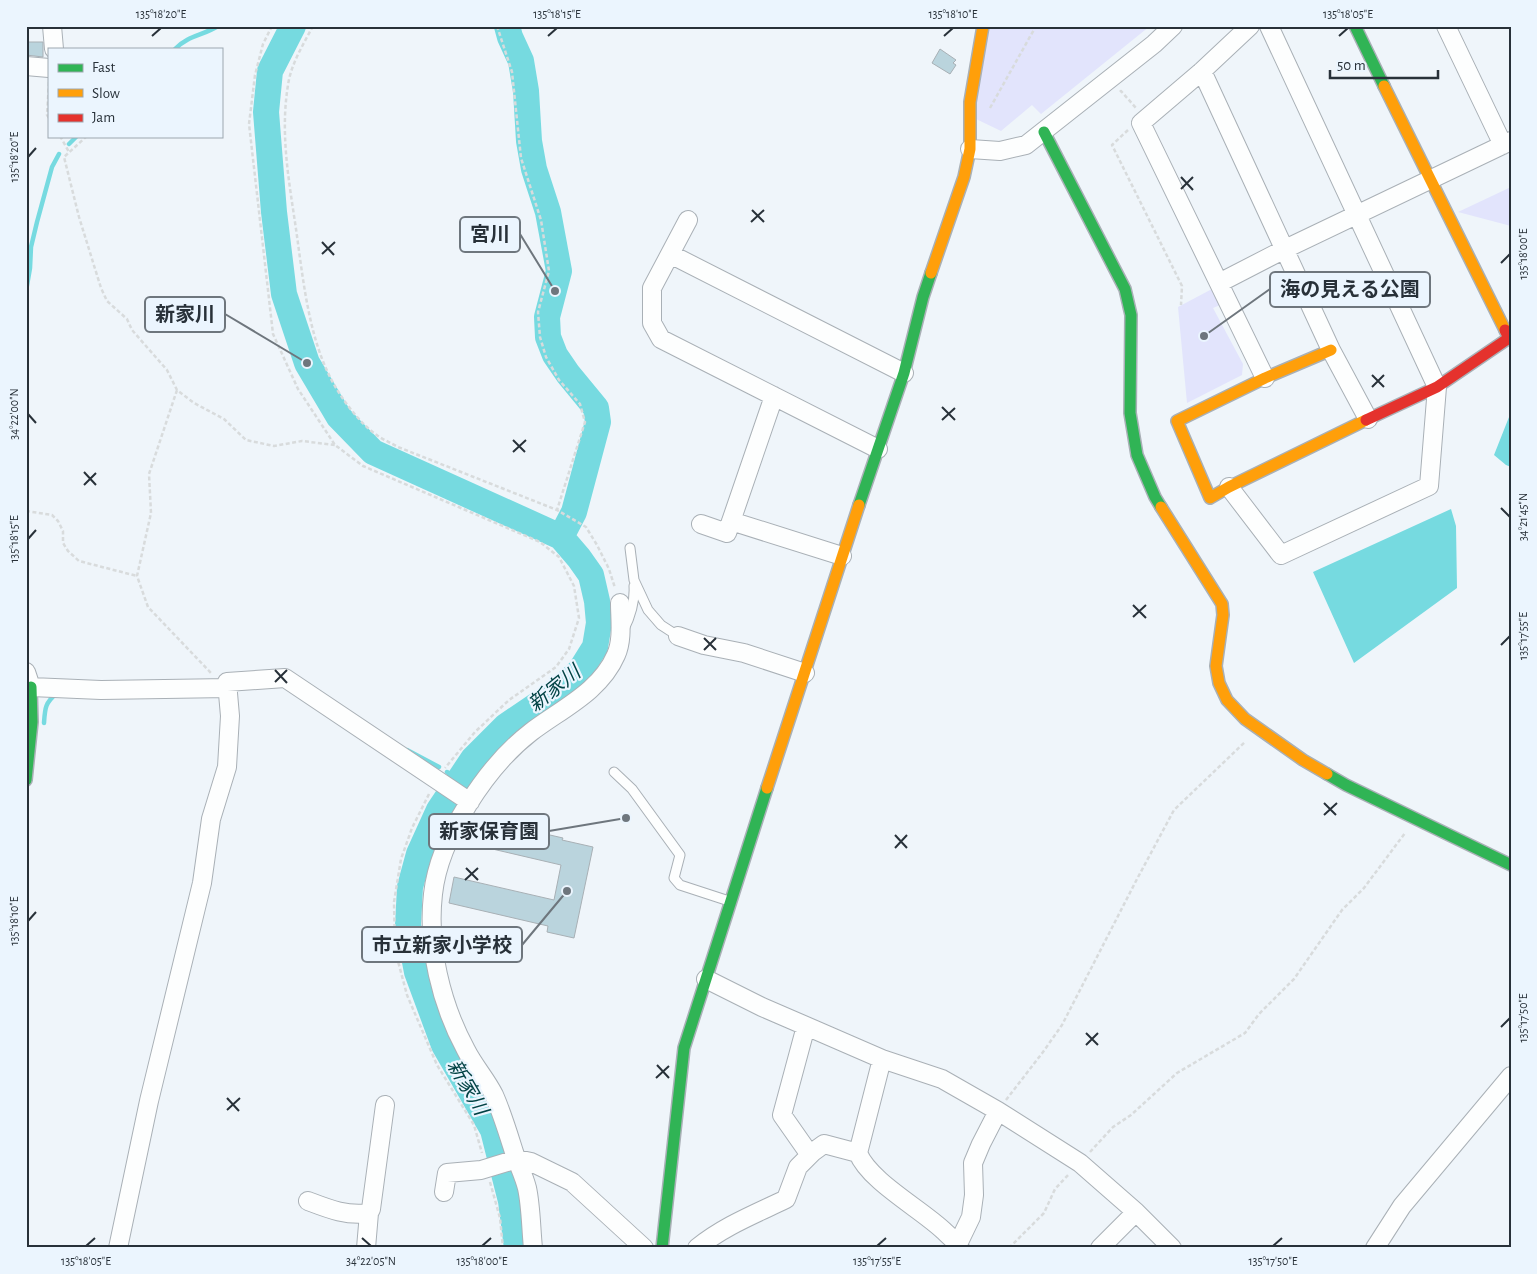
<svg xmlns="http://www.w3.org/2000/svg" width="1537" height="1274" font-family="'Alegreya Sans','Noto Sans JP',sans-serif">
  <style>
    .green { fill: #e2e4fc }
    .water { fill: #76dae0 }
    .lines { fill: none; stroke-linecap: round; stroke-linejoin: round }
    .stream { stroke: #76dae0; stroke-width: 4.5 }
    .river { stroke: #76dae0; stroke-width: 26 }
    .building { fill: #bad4dd; stroke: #a8b0b5 }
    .lane-casing { stroke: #a9b0b6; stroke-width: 11 }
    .street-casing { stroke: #a9b0b6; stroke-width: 20 }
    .fast-casing { stroke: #a9b0b6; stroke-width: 14 }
    .slow-casing { stroke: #a9b0b6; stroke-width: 14 }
    .jam-casing { stroke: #a9b0b6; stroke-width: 14 }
    .path { stroke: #d8dbdc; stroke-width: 2.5; stroke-dasharray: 4 2.5; stroke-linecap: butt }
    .lane { stroke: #fdfefe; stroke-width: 9 }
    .street { stroke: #fdfefe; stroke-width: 18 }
    .fast { stroke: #30b455; stroke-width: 11 }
    .slow { stroke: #ff9f0a; stroke-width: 11 }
    .jam { stroke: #e5322d; stroke-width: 11 }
    .ticks { fill: none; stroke: #283139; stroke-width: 2 }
    .labels { text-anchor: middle; stroke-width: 4.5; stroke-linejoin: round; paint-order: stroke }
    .water-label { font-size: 20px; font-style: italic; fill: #004244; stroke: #ebf5fe }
    .leader { fill: none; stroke: #6e767d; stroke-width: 2 }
    .callout-dot { fill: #6e767d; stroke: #ebf5fe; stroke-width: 2 }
    .callout { fill: #ebf5fe; stroke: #6e767d; stroke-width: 2 }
    .callout-label { font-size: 20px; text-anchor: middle; font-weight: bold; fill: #283139 }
    .neatline { fill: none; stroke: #283139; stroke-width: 2 }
    .ticks-label { font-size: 12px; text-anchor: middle; fill: #283139 }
  </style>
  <rect width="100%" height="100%" fill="#eff5fa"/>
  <path class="green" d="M989 26H1150L1041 114 1032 105 1001 131 974 118Z
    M1511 187V226L1458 212Z
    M1212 289 1220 305 1213 308 1243 364 1242 375 1187 403 1178 307Z"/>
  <path class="water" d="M1511 412V467L1506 465 1494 455Z
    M1451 509 1456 526 1457 588 1354 663 1313 572Z"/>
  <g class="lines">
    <path class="stream" d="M175 49C189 35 202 36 218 26
      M69 144 77 136
      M26 291 30 268 31 247 37 222 52 167 59 154
      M44 723C45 708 45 703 57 693
      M407 750 439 767
      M447 772 459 779"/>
    <path class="river" d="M293 26 270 71 266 112 274 212 284 294 307 363 339 417 373 452 561 537 579 558 591 575 597 601 599 623 595 647 580 671 559 690 506 726 473 759 439 810 419 854 410 887 408 925 417 972 444 1045 493 1130 511 1201 517 1248
      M507 26 510 37 521 61 526 91 529 141 534 169 548 212 559 271 547 317 548 337 555 355 568 374 596 408 598 422 574 512 561 537"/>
  </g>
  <path class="building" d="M26 42H43V57L26 55Z
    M940 49 956 60 953 63 956 65 950 74 932 63Z
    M476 818 563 838 562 840 593 847 574 938 547 932 548 926 449 903 454 877 554 900 561 865 471 844Z"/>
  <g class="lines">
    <defs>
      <path id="lane" d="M630 548 634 580 648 610 661 625 678 636
        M624 629C631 615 635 602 634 586
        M614 772 632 789 680 855 674 878 680 885 729 901"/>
      <path id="street" d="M52 26 54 49
        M1250 26 1202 71 1141 123 1265 378
        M1446 26 1503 145
        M26 66 49 68
        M1202 71 1331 350 1368 419
        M970 149 1000 151 1026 145 1154 44 1173 26
        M688 220 652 288V323L661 339 878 449
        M670 254 904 373
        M1219 283 1285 249 1511 141
        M1229 487 1281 555 1429 486 1437 387 1269 26
        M731 521 842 556
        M701 524 727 533 774 396
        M678 636 704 645 744 653 805 673
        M26 672 31 687 101 690 228 688
        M706 979 762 1007 806 1026 882 1059 942 1079 998 1111 1080 1163 1136 1212 1172 1248
        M806 1026 782 1115 810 1155
        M882 1059 858 1153C869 1181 921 1209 944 1231 949 1236 956 1241 960 1248
        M444 1192 447 1173 481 1170 517 1159 531 1162 572 1182 644 1248
        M308 1201C329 1209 346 1216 369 1213L371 1209 385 1105
        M118 1248 149 1101 202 883 211 819 227 767 230 716 227 682 285 678 470 802
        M366 1248 369 1213
        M533 1248C531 1229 531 1206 527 1188 524 1176 518 1164 514 1152 508 1133 502 1113 494 1095 486 1079 474 1066 466 1050 441 1004 427 946 433 894 439 838 487 766 531 732 561 709 600 692 616 655 623 640 620 619 620 603
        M697 1248C724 1226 755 1214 786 1199L798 1167 813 1152 824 1144 858 1153
        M955 1248 958 1244 971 1217 974 1195 973 1163 981 1144 998 1111
        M1100 1248 1136 1212
        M1375 1248 1402 1206 1511 1076"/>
      <path id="fast" d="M1355 26 1384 86
        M1044 132 1125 289 1131 315 1130 413 1137 455 1155 497 1161 507
        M859 505 904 373 923 297 931 273
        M1327 774 1346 785 1511 865
        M26 780 32 722 31 687
        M662 1248 684 1048 767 788"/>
      <path id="slow" d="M1384 86 1505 330
        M931 273 964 177 970 149V102L983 26
        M1331 350 1265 378 1177 421 1210 498 1229 487 1366 420
        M1161 507 1222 604 1223 615 1216 666 1219 683 1227 700 1245 719 1303 760 1327 774
        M767 788 859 505"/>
      <path id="jam" d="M1366 420 1437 387 1509 338 1505 330"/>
    </defs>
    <use href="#lane" class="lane-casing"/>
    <use href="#street" class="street-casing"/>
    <use href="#fast" class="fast-casing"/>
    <use href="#slow" class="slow-casing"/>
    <use href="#jam" class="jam-casing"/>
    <path class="path" d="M272 26 263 44 255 75 249 124 273 334 298 389 335 445 363 466 540 542 559 557 574 586 579 618 569 649 556 667 509 700 475 732 445 768
      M313 26C303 45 291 64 288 85 280 134 289 181 296 229 303 278 308 333 330 377 340 397 359 423 378 436 384 440 391 443 398 447L557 510 586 527 597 545 609 569 615 588
      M497 26 512 72 521 158 541 220 549 271 538 312 540 337 546 357 559 380 580 404 585 422 557 510
      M49 82 47 115 49 118
      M1120 92 1121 91 1136 108
      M990 108 1036 26
      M1128 130 1112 145 1182 286 1181 305
      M60 136 69 152
      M87 136 64 157 79 217 101 288 107 301 127 319 132 330 167 370 177 390 194 403 224 419 246 440 274 446 302 441 335 445
      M177 390 149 474 151 513 137 576 148 607 211 673
      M26 511 52 515 58 521 63 531V543L68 551 79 561 137 576
      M429 794 412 828 401 859 394 902 395 950 407 995 437 1065 474 1125 482 1153
      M1006 1100 1043 1052 1062 1025 1137 879 1174 810 1245 742
      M1090 1152 1113 1127 1131 1115 1177 1073 1245 1033 1259 1014 1294 979 1342 910 1364 888 1405 833
      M490 1182 500 1218 503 1248
      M1009 1248 1044 1213 1055 1189 1069 1174"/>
    <use href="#lane" class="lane"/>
    <use href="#street" class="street"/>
    <use href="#fast" class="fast"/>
    <use href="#slow" class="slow"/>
    <use href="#jam" class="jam"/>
  </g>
  <path class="ticks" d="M152 36 161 28M548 36 557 28M944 36 953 28M1339 36 1348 28M28 157 36 148M1181 177 1193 190M1181 189 1193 177M752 210 764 222M751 222 764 210M322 242 334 255M322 254 335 242M1501 263 1510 254M1372 375 1384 387M1372 387 1384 375M942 407 955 420M28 414 36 423M942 420 955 408M513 440 525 452M513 452 526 440M84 472 96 485M84 485 96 473M1501 508 1510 517M28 539 36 530M1133 605 1146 618M1133 617 1146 605M704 638 716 650M1501 645 1510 636M704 650 716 638M275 670 287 683M275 682 287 670M1324 803 1336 815M1324 815 1337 803M895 835 907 848M895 848 907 835M466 868 478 880M465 880 478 868M28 921 36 912M1501 1027 1510 1018M1086 1033 1098 1045M1086 1045 1098 1033M657 1065 669 1078M656 1078 669 1066M227 1098 239 1111M227 1110 240 1098M362 1238 371 1246M86 1246 95 1238M482 1246 491 1238M877 1246 886 1238M1273 1246 1282 1238"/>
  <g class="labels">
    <g class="water-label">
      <text transform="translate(554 688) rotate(-39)" y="7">新家川</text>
      <text transform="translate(468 1087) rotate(60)" y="7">新家川</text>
    </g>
  </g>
  <path class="leader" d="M555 291L520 234M1204 336L1270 289M307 363L225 314M626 818L549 831M567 891L522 945"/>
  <g class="callout-dot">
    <circle cx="555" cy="291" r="5"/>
    <circle cx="1204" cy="336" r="5"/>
    <circle cx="307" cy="363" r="5"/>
    <circle cx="626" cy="818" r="5"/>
    <circle cx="567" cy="891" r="5"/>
  </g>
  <g class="callout">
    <rect x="460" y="217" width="60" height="35" rx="5"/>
    <rect x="1270" y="272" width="160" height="35" rx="5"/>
    <rect x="145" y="297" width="80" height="35" rx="5"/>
    <rect x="429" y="814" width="120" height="35" rx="5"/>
    <rect x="362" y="927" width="160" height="35" rx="5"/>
  </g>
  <g class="callout-label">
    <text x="490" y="241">宮川</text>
    <text x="1350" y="296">海の見える公園</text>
    <text x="185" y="321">新家川</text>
    <text x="489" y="838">新家保育園</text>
    <text x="442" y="952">市立新家小学校</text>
  </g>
  <rect width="1537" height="1274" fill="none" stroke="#ebf5fe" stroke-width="55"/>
  <rect x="48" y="48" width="175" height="90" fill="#ebf5fe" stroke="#9da7af"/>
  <rect x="58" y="64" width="25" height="8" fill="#30b455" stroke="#9da7af"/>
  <text x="92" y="72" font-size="15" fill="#283139">Fast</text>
  <rect x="58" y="89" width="25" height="8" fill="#ff9f0a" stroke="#9da7af"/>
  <text x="92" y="98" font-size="15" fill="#283139">Slow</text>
  <rect x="58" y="114" width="25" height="8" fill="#e5322d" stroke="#9da7af"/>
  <text x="92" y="122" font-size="15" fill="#283139">Jam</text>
  <path d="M1330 70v8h108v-8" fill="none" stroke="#283139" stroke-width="2.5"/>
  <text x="1337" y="70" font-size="15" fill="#283139" stroke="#ebf5fe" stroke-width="4" paint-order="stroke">50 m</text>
  <rect x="28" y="28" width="1482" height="1218" class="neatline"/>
  <g class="ticks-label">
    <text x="161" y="18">135°18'20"E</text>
    <text x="557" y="18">135°18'15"E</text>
    <text x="953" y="18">135°18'10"E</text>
    <text x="1348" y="18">135°18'05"E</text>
    <text transform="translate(14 157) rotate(-90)" y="4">135°18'20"E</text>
    <text transform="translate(1523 254) rotate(-90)" y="4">135°18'00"E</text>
    <text transform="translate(14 414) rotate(-90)" y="4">34°22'00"N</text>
    <text transform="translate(1523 517) rotate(-90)" y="4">34°21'45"N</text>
    <text transform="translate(14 539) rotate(-90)" y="4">135°18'15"E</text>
    <text transform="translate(1523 636) rotate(-90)" y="4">135°17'55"E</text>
    <text transform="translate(14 921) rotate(-90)" y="4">135°18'10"E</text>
    <text transform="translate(1523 1018) rotate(-90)" y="4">135°17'50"E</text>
    <text x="86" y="1265">135°18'05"E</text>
    <text x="371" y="1265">34°22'05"N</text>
    <text x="482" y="1265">135°18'00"E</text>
    <text x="877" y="1265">135°17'55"E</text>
    <text x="1273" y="1265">135°17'50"E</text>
  </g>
</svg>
